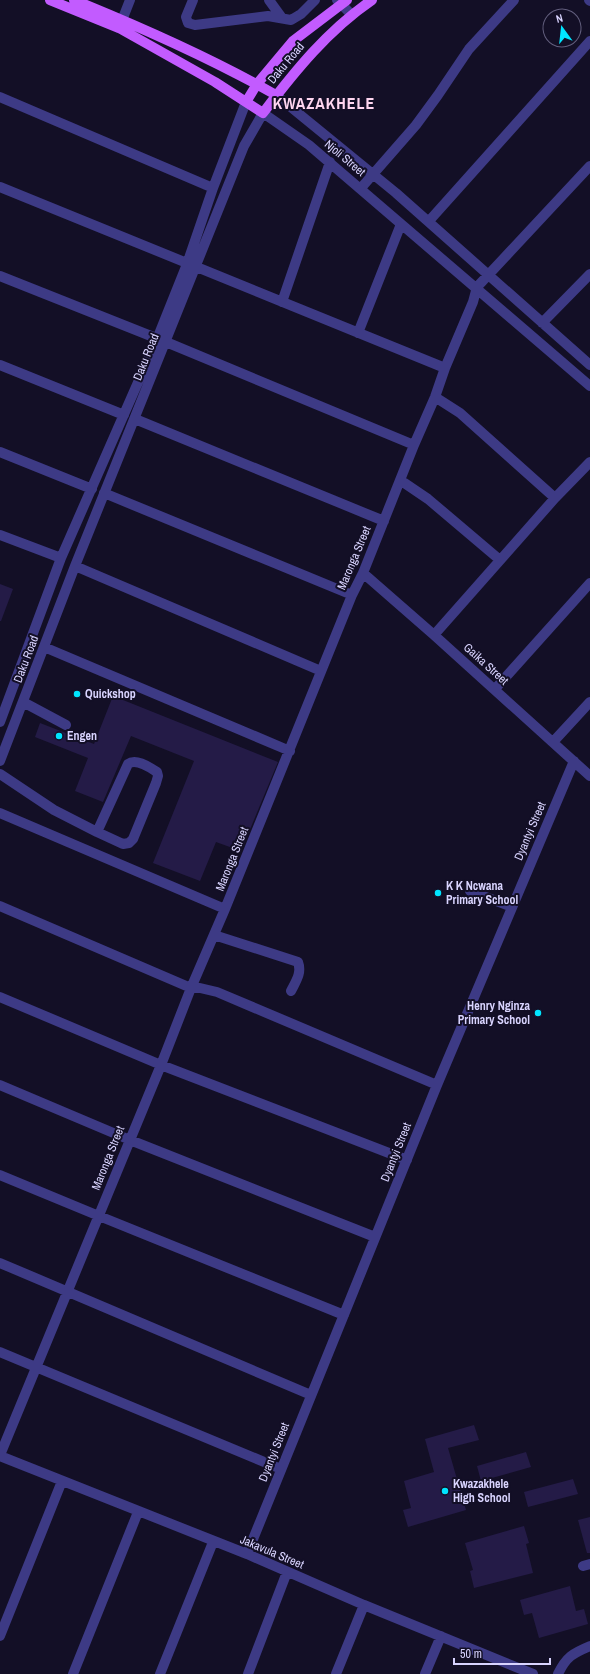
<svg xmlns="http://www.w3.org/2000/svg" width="590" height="1674" font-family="'Archivo Narrow',sans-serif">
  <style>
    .building { fill: #241b47 }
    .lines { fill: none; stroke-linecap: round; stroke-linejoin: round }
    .minor { stroke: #3d3a85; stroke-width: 10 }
    .major { stroke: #c25bff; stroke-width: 10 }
    .poi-dot { fill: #00e5ff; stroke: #130f26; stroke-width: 1.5 }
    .labels { text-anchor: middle; stroke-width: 4; stroke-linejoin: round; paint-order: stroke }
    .street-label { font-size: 12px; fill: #d9d4ff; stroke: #130f26 }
    .poi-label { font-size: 12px; font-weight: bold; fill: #d9d4ff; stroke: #130f26; text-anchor: start }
    .district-label { font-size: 16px; font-weight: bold; letter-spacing: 1px; fill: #ffd6f0; stroke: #130f26 }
  </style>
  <rect width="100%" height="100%" fill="#130f26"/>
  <path class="building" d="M0 584 13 589 1 621H0Z
    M113 696 278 762 241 851 216 842 200 881 153 863 194 761 131 736 103 802 75 791 88 758 35 737 40 723 94 744Z
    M474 1425 479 1440 448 1448 466 1510 408 1527 403 1510 411 1508 404 1481 434 1472 425 1439Z
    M526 1452 531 1467 481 1481 477 1466Z
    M573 1479 578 1494 528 1507 524 1492Z
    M590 1517V1553H587L578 1520Z
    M524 1526 529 1543 526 1544 533 1573 474 1588 470 1571 473 1570 465 1543Z
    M570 1586 576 1611 584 1609 588 1624 539 1638 532 1613 524 1615 520 1600Z"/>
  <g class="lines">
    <path class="minor" d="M193 0 186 17 188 23 195 25 268 16 291 20 301 14 315 0
      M269 0 282 18
      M337 0 351 14
      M589 0 590 1
      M119 28 130 0
      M276 95 396 193 590 365
      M0 97 213 188
      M0 187 445 368
      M361 188 416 125 438 95 469 49 514 0
      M429 221 590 41
      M0 276 166 342 414 445
      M282 302 330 162
      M542 323 590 274
      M358 333 401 224
      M0 365 124 415
      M435 397 460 413 555 498
      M135 419 384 521
      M0 452 92 489
      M400 480 428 499 500 560
      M104 493 352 595
      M0 535 61 558
      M75 566 321 671
      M363 573 434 635 590 776
      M434 635 555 498 590 462
      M44 647 290 751
      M495 689 590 583
      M23 702 66 725
      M0 722 61 558 157 339 187 264 213 188 246 102
      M553 742 590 702
      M0 761 75 566 244 146 263 113 309 145 590 386
      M0 774 54 810 97 832 123 844 129 843 133 839 156 783 158 776 157 772C149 767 136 758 128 764L97 832
      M0 813 225 909
      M470 891 512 907
      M0 906 191 988H200L217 992 437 1085
      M214 935 298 962C302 973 296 981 291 991
      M0 997 161 1065 407 1160
      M0 1085 130 1140 375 1237
      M0 1175 99 1216 344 1315
      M0 1263 311 1395
      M0 1352 281 1469
      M0 1455 161 1065 191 988 225 909 352 595 363 573 414 445 435 397 445 368 473 302 477 287 590 166
      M0 1456 247 1554 364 1605 533 1674
      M247 1554 437 1085 574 761
      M583 1566 590 1564
      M0 1636 62 1481
      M73 1674 138 1512
      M160 1674 213 1542
      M248 1674 287 1572
      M336 1674 364 1605
      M425 1674 441 1636
      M558 1674C566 1657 573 1653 590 1646"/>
    <path class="major" d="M50 0 119 28 215 82 263 113C295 71 328 30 372 0
      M74 0C143 28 211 58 276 95
      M246 102 257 84 293 41 347 0"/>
  </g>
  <g class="poi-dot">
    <circle cx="77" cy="694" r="4"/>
    <circle cx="59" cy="736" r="4"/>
    <circle cx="438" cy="893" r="4"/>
    <circle cx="538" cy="1013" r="4"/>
    <circle cx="445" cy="1491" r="4"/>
  </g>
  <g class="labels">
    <g class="street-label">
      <text transform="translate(286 63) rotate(-50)" y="4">Daku Road</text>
      <text transform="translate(345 158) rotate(40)" y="4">Njoli Street</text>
      <text transform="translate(146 357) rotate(-68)" y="4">Daku Road</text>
      <text transform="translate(354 558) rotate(-67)" y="4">Maronga Street</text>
      <text transform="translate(26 659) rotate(-69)" y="4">Daku Road</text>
      <text transform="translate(486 664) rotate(42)" y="4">Gaika Street</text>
      <text transform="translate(530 831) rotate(-67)" y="4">Dyantyi Street</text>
      <text transform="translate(232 859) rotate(-68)" y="4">Maronga Street</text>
      <text transform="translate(396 1152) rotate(-68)" y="4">Dyantyi Street</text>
      <text transform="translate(108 1158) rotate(-68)" y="4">Maronga Street</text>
      <text transform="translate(274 1452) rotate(-68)" y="4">Dyantyi Street</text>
      <text transform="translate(272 1552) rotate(23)" y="4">Jakavula Street</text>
    </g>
    <g class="poi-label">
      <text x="85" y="698">Quickshop</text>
      <text x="67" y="740">Engen</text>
      <text x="446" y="890">K K Ncwana<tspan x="446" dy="14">Primary School</tspan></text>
      <text x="530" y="1010" text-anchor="end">Henry Nginza<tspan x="530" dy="14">Primary School</tspan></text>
      <text x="453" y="1488">Kwazakhele<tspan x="453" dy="14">High School</tspan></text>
    </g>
    <g class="district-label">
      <text x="324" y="109">KWAZAKHELE</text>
    </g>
  </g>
  <g transform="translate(562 28) rotate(345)"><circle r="19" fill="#130f26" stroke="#625e7d"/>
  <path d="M0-3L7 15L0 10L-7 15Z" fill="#00e5ff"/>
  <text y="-6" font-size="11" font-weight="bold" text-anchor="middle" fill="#d9d4ff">N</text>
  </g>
  <path d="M454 1658v6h96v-6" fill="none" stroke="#d9d4ff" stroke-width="2"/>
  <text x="460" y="1658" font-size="12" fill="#d9d4ff" stroke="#130f26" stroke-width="3" paint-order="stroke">50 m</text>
</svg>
